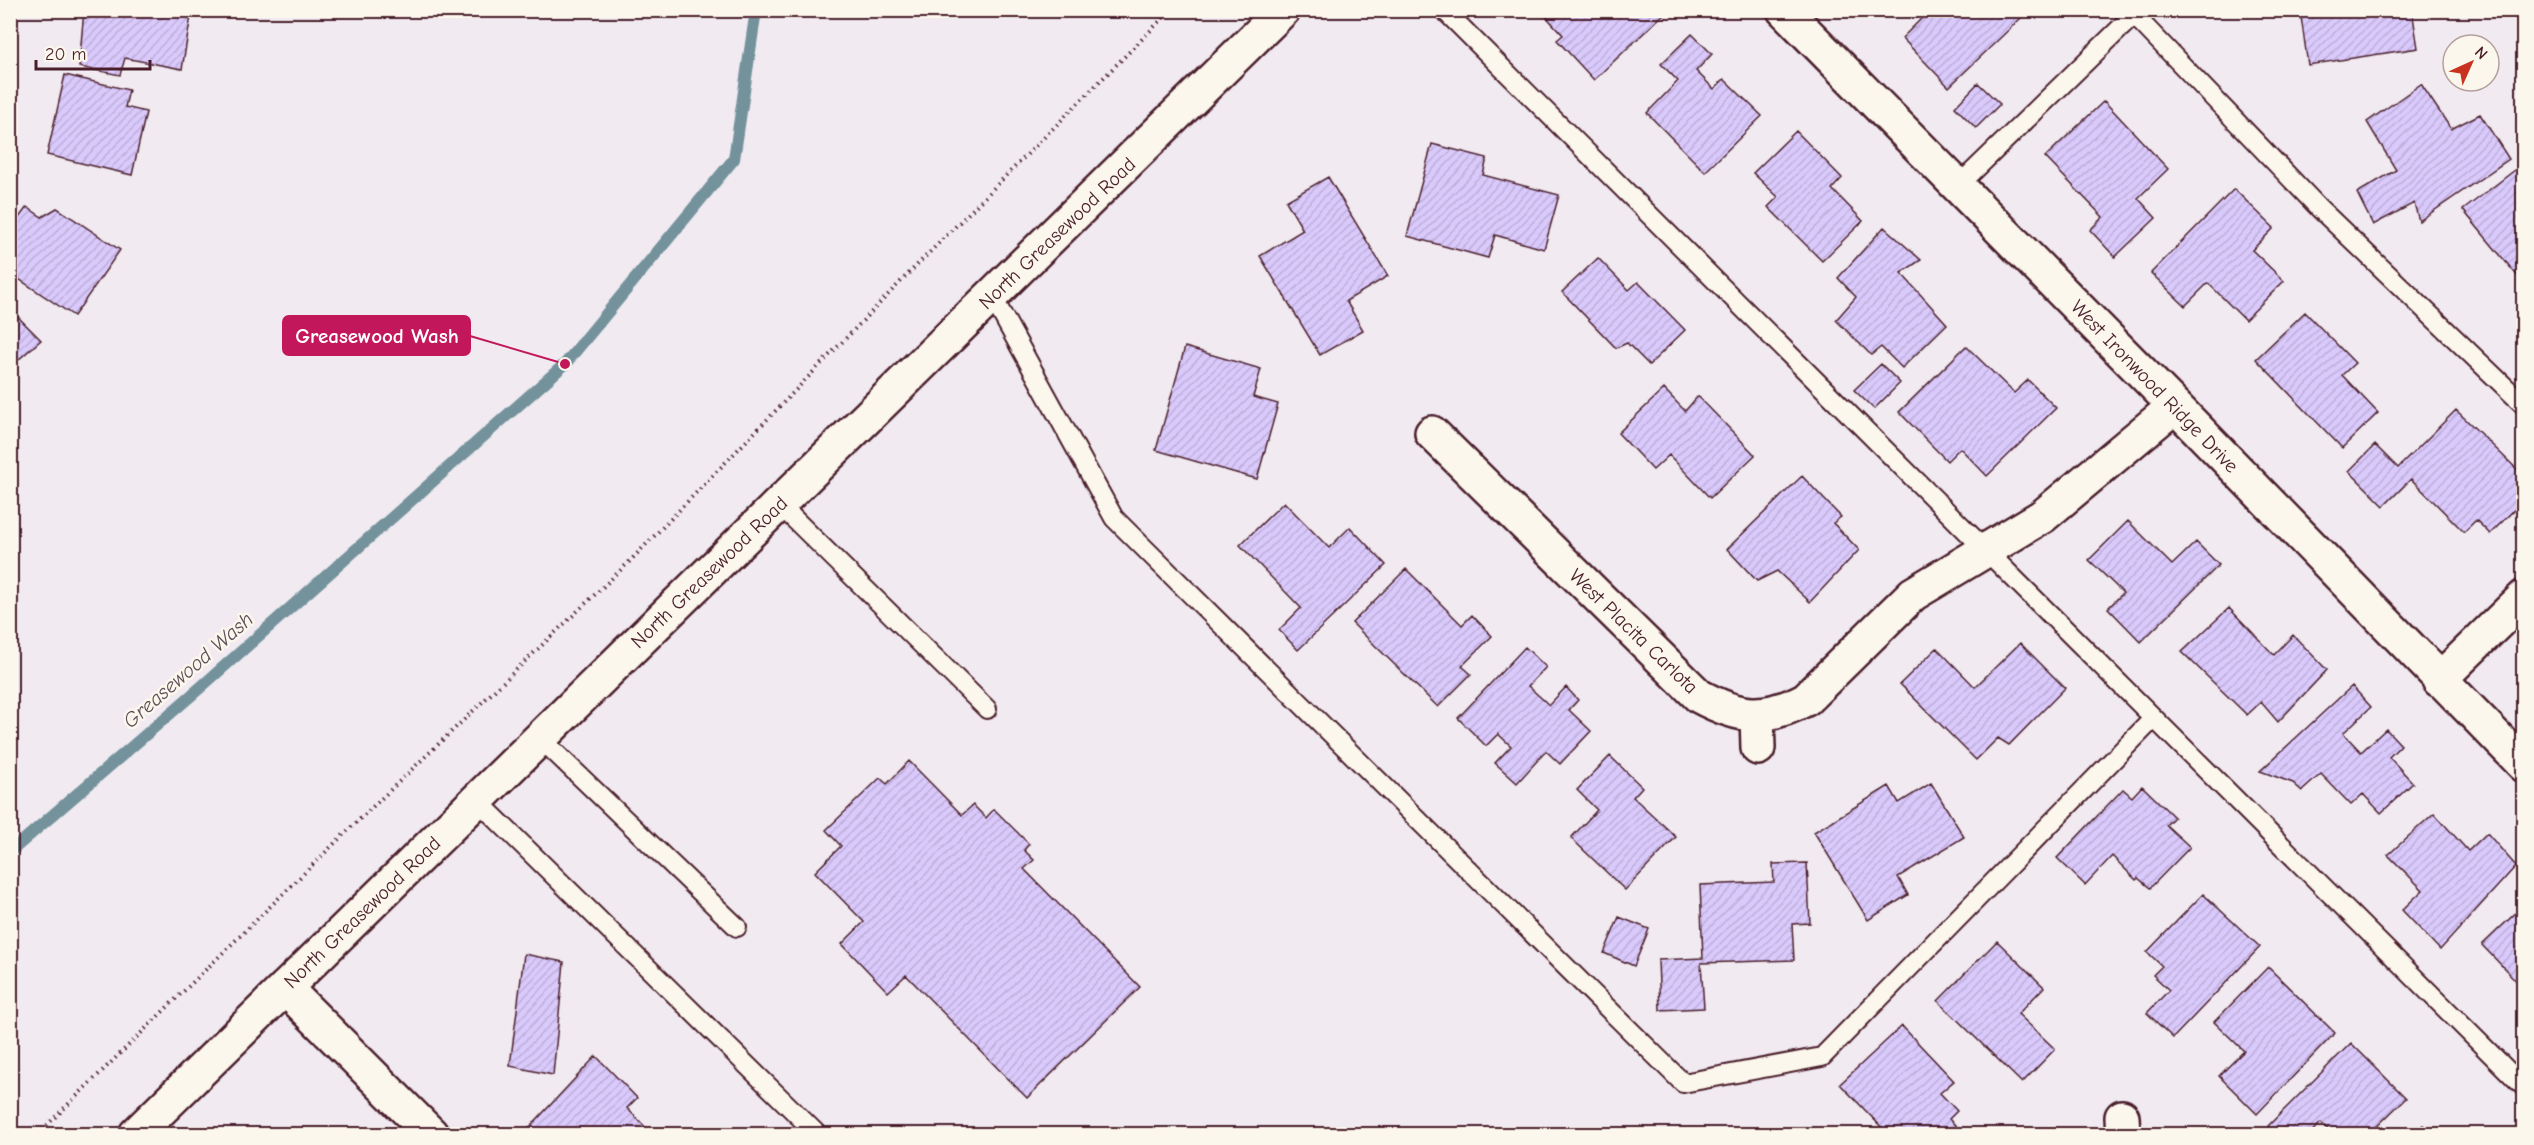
<svg xmlns="http://www.w3.org/2000/svg" width="2534" height="1145" font-family="'Comic Neue',sans-serif">
  <style>
    .lines { fill: none; stroke-linecap: round; stroke-linejoin: round }
    .stream { stroke: #73929b; stroke-width: 12 }
    .building { fill: url(#building-hatch); stroke: #4a1f2b; stroke-width: 1.5 }
    .lane-casing { stroke: #4a1f2b; stroke-width: 22 }
    .street-casing { stroke: #4a1f2b; stroke-width: 38 }
    .secondary-casing { stroke: #4a1f2b; stroke-width: 38 }
    .path { stroke: #4a1f2b; stroke-width: 4; stroke-dasharray: 1.5 4.5; stroke-linecap: butt }
    .lane { stroke: #fbf7ec; stroke-width: 18 }
    .street { stroke: #fbf7ec; stroke-width: 33 }
    .secondary { stroke: #fbf7ec; stroke-width: 33 }
    .labels { text-anchor: middle; stroke-width: 5; stroke-linejoin: round; paint-order: stroke }
    .street-label { font-size: 20px; fill: #4a1f2b; stroke: #fbf7ec }
    .water-label { font-size: 21px; font-style: italic; fill: #5b4f5a; stroke: #fbf7ec }
    .leader { fill: none; stroke: #c2185b; stroke-width: 2 }
    .callout-dot { fill: #c2185b; stroke: #fbf7ec; stroke-width: 2 }
    .callout { fill: #c2185b; stroke: #c2185b; stroke-width: 2 }
    .callout-label { font-size: 21px; text-anchor: middle; font-weight: bold; fill: #fff }
  </style>
  <defs>
    <pattern id="building-hatch" width="6" height="6" patternUnits="userSpaceOnUse" patternTransform="scale(1.5)"><rect width="6" height="6" fill="#dacafc"/><path d="M-1 1l2-2M0 6l6-6M5 7l2-2" fill="none" stroke="#bdadd8"/></pattern>
  </defs>
  <rect width="100%" height="100%" fill="#f1eaf1"/>
  <filter id="ink" filterUnits="userSpaceOnUse"><feTurbulence type="fractalNoise" baseFrequency=".0167" numOctaves="2"/><feDisplacementMap in="SourceGraphic" scale="12" xChannelSelector="R" yChannelSelector="G"/><feConvolveMatrix kernelMatrix="1 2 1 2 8 2 1 2 1" color-interpolation-filters="sRGB"/></filter>
  <g filter="url(#ink)">
    <g class="lines">
      <path class="stream" d="M10 852 201 687 565 364 734 159 756 10"/>
    </g>
    <path class="building" d="M84 10H192L182 69 125 58 120 75 79 67Z
      M1540 10H1664L1666 12 1594 80 1557 40 1563 35Z
      M1930 10H2016L2022 17 1949 87 1902 38Z
      M2300 10H2412L2418 48 2308 65Z
      M1692 34 1712 54 1696 71 1714 89 1724 79 1762 116 1705 172 1647 113 1678 81 1661 64Z
      M65 75 129 90 125 107 146 112 132 175 47 155Z
      M1978 83 2000 104 1976 128 1955 107Z
      M2421 84 2451 129 2480 114 2509 159 2419 221 2414 203 2373 225 2357 193 2396 170 2367 122Z
      M2104 101 2168 169 2138 198 2156 218 2115 257 2090 230 2103 217 2045 157Z
      M1796 131 1842 178 1832 189 1863 221 1822 261 1768 207 1778 197 1753 173Z
      M1432 144 1487 158 1483 175 1559 195 1544 249 1495 235 1488 258 1407 236Z
      M2524 163V284L2463 210Z
      M1328 177 1388 276 1346 301 1363 330 1320 355 1260 256 1303 230 1286 201Z
      M2234 189 2274 228 2252 250 2284 281 2245 320 2208 283 2185 306 2151 273Z
      M27 207 42 217 57 208 120 250 74 316 10 273V220L15 223Z
      M1884 227 1921 260 1901 273 1947 324 1902 368 1881 347 1871 355 1836 320 1856 297 1838 278Z
      M1598 258 1629 290 1638 282 1685 330 1649 365 1627 343 1616 348 1562 292Z
      M10 309 41 340 10 367Z
      M2305 312 2355 363 2342 375 2378 413 2342 448 2256 359Z
      M1966 346 2014 393 2028 380 2056 408 1987 476 1960 448 1947 461 1899 412Z
      M1185 347 1261 369 1253 397 1278 404 1257 479 1156 450Z
      M1881 364 1900 383 1874 409 1854 390Z
      M1664 389 1685 411 1698 396 1755 455 1710 498 1669 455 1653 470 1618 433Z
      M2456 410 2524 476V500L2490 534 2476 520 2464 532 2411 479 2384 506 2349 471 2375 445 2398 468Z
      M1802 476 1841 517 1833 523 1859 550 1810 602 1777 571 1757 581 1727 549Z
      M1284 502 1329 548 1350 527 1386 565 1298 650 1279 630 1301 608 1240 545Z
      M2128 521 2172 565 2196 542 2219 565 2141 642 2108 608 2123 593 2089 560Z
      M1406 569 1462 625 1472 615 1492 636 1462 666 1471 674 1438 707 1352 623Z
      M2229 608 2274 655 2293 635 2327 670 2278 722 2261 702 2247 715 2182 652Z
      M2020 643 2065 688 2009 745 1998 738 1976 760 1900 684 1937 648 1975 687Z
      M1525 647 1546 667 1528 686 1549 705 1566 687 1578 700 1569 710 1591 731 1560 764 1546 751 1517 783 1495 763 1511 746 1498 734 1486 746 1458 718Z
      M2352 686 2371 707 2343 733 2361 752 2386 729 2401 745 2389 757 2413 783 2381 813 2363 794 2351 805 2321 774 2302 791 2293 783 2260 771Z
      M1610 756 1642 787 1633 797 1676 837 1625 890 1571 838 1597 810 1577 790Z
      M909 761 962 815 973 805 986 818 994 809 1029 844 1024 850 1034 860 1024 869 1140 987 1027 1098 906 975 888 992 842 944 864 922 815 872 841 846 826 830 880 778 887 784Z
      M1931 783 1964 837 1898 877 1908 895 1868 920 1814 832 1889 786 1899 803Z
      M2142 786 2174 817 2166 825 2190 847 2150 888 2138 878 2136 880 2112 856 2085 885 2057 858 2123 789 2132 797Z
      M2434 813 2468 851 2487 833 2516 866 2440 950 2402 910 2423 890 2388 855Z
      M1807 863 1810 923 1792 924 1794 960 1701 963 1704 1008 1660 1010 1658 960 1703 958 1700 885 1774 882 1773 864Z
      M2203 894 2260 947 2173 1038 2147 1013 2169 990 2153 975 2162 966 2147 952Z
      M2524 905V989L2482 945Z
      M1619 917 1649 929 1634 966 1604 953Z
      M1997 941 2044 987 2018 1014 2055 1049 2022 1083 1938 1001Z
      M524 954 564 962 553 1075 510 1066Z
      M2268 967 2335 1033 2257 1114 2219 1076 2244 1051 2214 1022Z
      M1902 1026 1954 1081 1940 1093 1957 1111 1949 1119 1964 1134H1888L1840 1084Z
      M2351 1043 2406 1098 2369 1134H2333L2321 1123 2309 1134H2276L2268 1126Z
      M596 1056 637 1098 627 1108 652 1134H534L528 1129Z
      M2423 1125 2433 1134H2412Z"/>
    <g class="lines">
      <defs>
        <path id="lane" d="M1444 10 2524 1087
          M2134 15 2319 208 2524 405
          M1958 186 2139 10
          M992 296 1114 518 1683 1083 1822 1057 2154 718
          M779 504 987 709
          M540 738 737 927
          M477 800 817 1134"/>
        <path id="street" d="M1784 10 2175 406 2524 765
          M1432 433 1699 696C1740 718 1764 721 1806 699L1913 594 2043 516 2175 406
          M2439 680 2524 597
          M1757 714 1758 748
          M285 988 431 1134
          M2122 1117 2123 1134"/>
        <path id="secondary" d="M136 1134 1283 10"/>
      </defs>
      <use href="#lane" class="lane-casing"/>
      <use href="#street" class="street-casing"/>
      <use href="#secondary" class="secondary-casing"/>
      <path class="path" d="M38 1134 339 839 629 562 912 270 1171 10"/>
      <use href="#lane" class="lane"/>
      <use href="#street" class="street"/>
      <use href="#secondary" class="secondary"/>
    </g>
  </g>
  <g class="labels">
    <g class="street-label">
      <text transform="translate(1057 233) rotate(-44)" y="7">North Greasewood Road</text>
      <text transform="translate(2155 386) rotate(46)" y="7">West Ironwood Ridge Drive</text>
      <text transform="translate(709 572) rotate(-44)" y="7">North Greasewood Road</text>
      <text transform="translate(1634 631) rotate(44)" y="7">West Placita Carlota</text>
      <text transform="translate(362 912) rotate(-44)" y="7">North Greasewood Road</text>
    </g>
    <g class="water-label">
      <text transform="translate(188 670) rotate(-41)" y="7">Greasewood Wash</text>
    </g>
  </g>
  <path class="leader" d="M565 364L470 336"/>
  <circle class="callout-dot" cx="565" cy="364" r="6"/>
  <rect class="callout" x="283" y="316" width="187" height="39" rx="6"/>
  <g class="callout-label">
    <text x="377" y="343">Greasewood Wash</text>
  </g>
  <rect width="2534" height="1145" fill="none" stroke="#fbf7ec" stroke-width="36"/>
  <rect x="18" y="18" width="2498" height="1109" fill="none" stroke="#4a1f2b" stroke-width="2" filter="url(#ink)"/>
  <g transform="translate(2471 63) rotate(45)"><circle r="28" fill="#fbf7ec" stroke="#b4a19f" stroke-width="1.5"/>
  <path d="M0-4.5L10 22L0 15L-10 22Z" fill="#c8321e"/>
  <text y="-9" font-size="16" font-weight="bold" text-anchor="middle" fill="#4a1f2b">N</text>
  </g>
  <path d="M36 60v9h114v-9" fill="none" stroke="#4a1f2b" stroke-width="3"/>
  <text x="45" y="60" font-size="18" fill="#4a1f2b" stroke="#fbf7ec" stroke-width="4.5" paint-order="stroke">20 m</text>
</svg>
